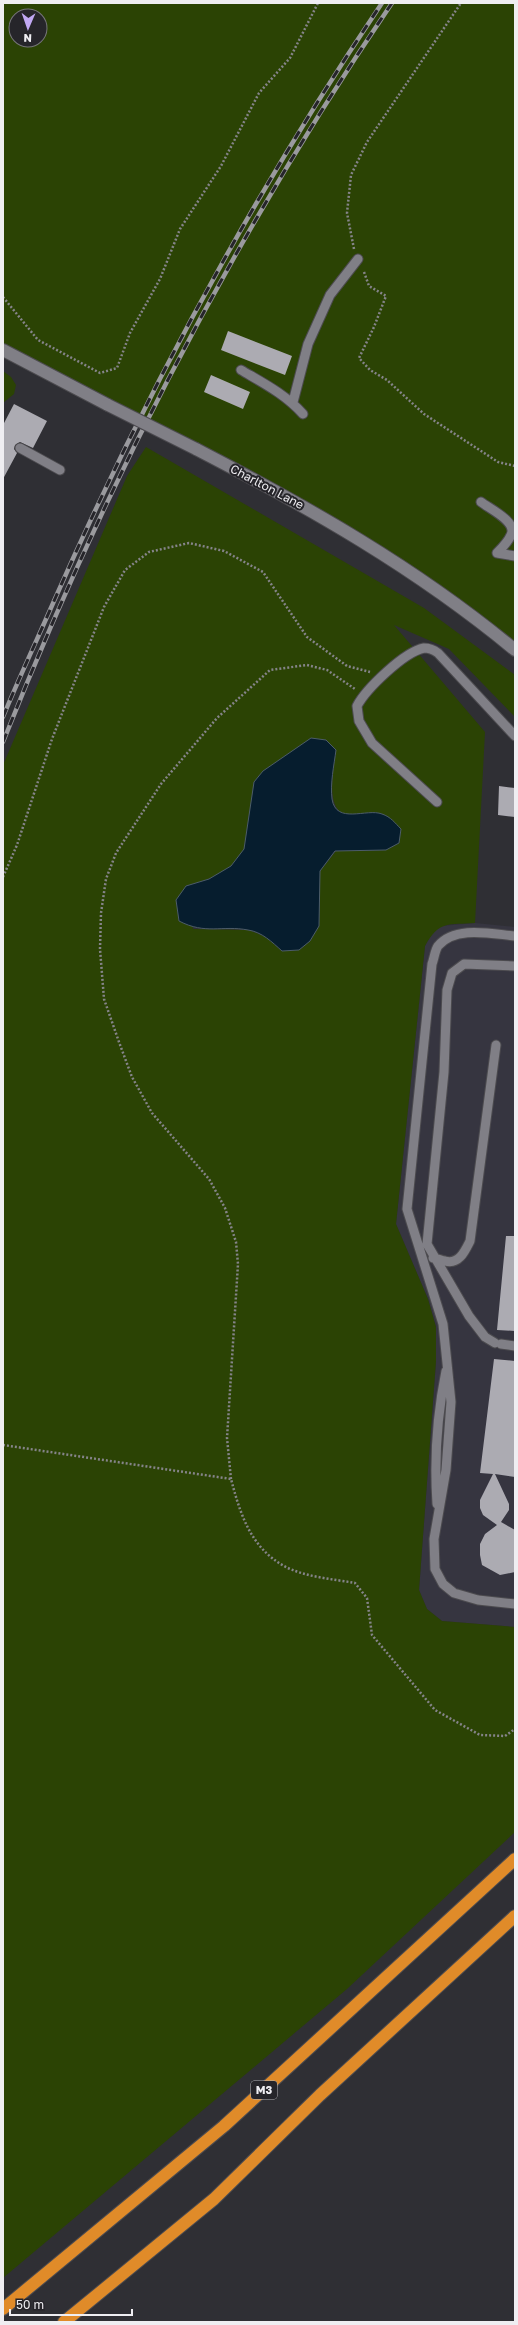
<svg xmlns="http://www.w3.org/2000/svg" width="518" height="2325" font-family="'Golos Text',sans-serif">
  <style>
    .built { fill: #363540 }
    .green { fill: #2b4304; fill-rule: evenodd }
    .water { fill: #061d2e; stroke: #4c5c69 }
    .building { fill: #acabb2 }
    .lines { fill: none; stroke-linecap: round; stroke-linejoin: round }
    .lane-casing { stroke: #4c4b4f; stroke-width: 11 }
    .street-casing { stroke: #4c4b4f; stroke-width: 14 }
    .highway-casing { stroke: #4c4b4f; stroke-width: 14 }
    .path { stroke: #858489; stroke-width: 2.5; stroke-dasharray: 2 2; stroke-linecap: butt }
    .lane { stroke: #807f86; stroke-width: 9 }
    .street { stroke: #807f86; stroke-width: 12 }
    .highway { stroke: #e08b29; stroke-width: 12 }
    .rail-casing { stroke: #9a9a9e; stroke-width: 4.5 }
    .rail { stroke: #26252a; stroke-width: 3; stroke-dasharray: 9; stroke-linecap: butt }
    .street-bridge-casing { stroke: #4c4b4f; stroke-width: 14; stroke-linecap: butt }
    .street-bridge { stroke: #807f86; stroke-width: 12 }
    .labels { text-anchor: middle; stroke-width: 4; stroke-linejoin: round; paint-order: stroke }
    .shield { fill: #26252a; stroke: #b3b2b6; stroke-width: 1 }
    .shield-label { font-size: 11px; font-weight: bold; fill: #efeef2 }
    .street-label { font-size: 12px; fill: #efeef2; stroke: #26252a }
  </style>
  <rect width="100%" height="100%" fill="#2f2f34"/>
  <path class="built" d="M475 923 515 927V1627L442 1621 427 1609 419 1590 436 1361V1327L428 1299 396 1224 425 946 432 933 441 926Z"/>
  <path class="green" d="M3 3H515V650L367 542 3 350ZM16 16H40V40H16Z
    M3 371 11 377 16 385 14 394 3 403Z
    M146 447 424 608 515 675V717L449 649 394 625 485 732 475 923C449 925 439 920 425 946L396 1224 428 1299 436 1327V1361L419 1590 427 1609 442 1621 515 1627V1832L347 1989 3 2278V765L127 476ZM336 750C334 766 325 807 344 814 353 817 370 813 381 813L386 850 336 851 320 871 319 926 282 951 268 938 249 930 193 929 186 886C208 880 234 872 244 849 249 838 252 796 254 782Z"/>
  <path class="water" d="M311 738 326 740 336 750C334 765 330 784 332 799 336 825 367 808 382 814 391 817 395 823 401 829L399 843 386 850 335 851 320 871 319 926 310 941 299 950 282 951C272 942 262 932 248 930 222 925 206 935 179 921L176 900 186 886 209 879 231 866 244 849 254 782 263 771Z"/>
  <path class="building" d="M228 331 292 356 285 375 221 350Z
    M211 375 250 392 243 409 204 392Z
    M14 404 47 421 33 448 20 442 15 445 14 449 17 453 3 479V425Z
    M499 786 515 788V817L498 815Z
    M506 1236H515V1331L497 1330Z
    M494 1359 515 1361V1477L495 1474 509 1504V1510L501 1522 515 1530V1572L500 1575 482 1565 480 1555V1544L485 1534 497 1525 483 1515 480 1508V1500L493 1474 480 1473Z"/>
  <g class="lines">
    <defs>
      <path id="lane" d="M241 370C263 383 285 394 303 414
        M293 402 308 344 330 295 358 259
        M20 448 60 470
        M481 502C490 509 518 522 511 535 508 542 502 548 497 553
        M497 553 515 556
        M437 802 372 743 359 721 357 706C366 689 404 652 424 648 430 648 434 650 438 653L515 736
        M515 936C492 934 455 925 438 946 435 950 434 959 432 964L407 1209 443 1324 451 1402 446 1470 434 1539 435 1569 443 1584 454 1593 478 1600 515 1604
        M433 1258C437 1258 440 1260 445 1261 459 1265 465 1251 470 1241L496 1045
        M495 1343 485 1337 469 1316 427 1244 444 1072 447 990 452 973 464 964 515 966
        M501 1344 515 1346
        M437 1504C434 1460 437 1415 446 1371"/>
      <path id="street" d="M3 350 108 405
        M196 449C310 508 416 568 515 650"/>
      <path id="highway" d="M3 2309 224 2126 515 1859
        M64 2322 214 2199 320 2095 515 1916"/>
    </defs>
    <use href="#lane" class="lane-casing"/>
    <use href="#street" class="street-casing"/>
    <use href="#highway" class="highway-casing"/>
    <path class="path" d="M354 249 347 213 351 175 367 142 461 3
      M364 272 369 286 386 296 374 327 359 358 370 370 387 380 424 414 498 462 515 466
      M3 297 38 340 100 373 117 368 130 333 160 279 180 229 221 166 259 93 290 58 318 3
      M3 877 17 845 52 739 104 607 125 570 149 552 189 543 224 551 263 572 307 637 347 666 370 672
      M3 1445 231 1479C240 1513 250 1547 284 1566 304 1577 333 1579 355 1583L367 1598 372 1635 435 1710 480 1735 505 1736 515 1729
      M231 1479 227 1438 238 1264 236 1242 225 1208 209 1179 152 1113 132 1077 119 1042 104 999 100 949 101 913 106 879 116 853 161 784 217 718 270 670 307 665 327 670 355 689"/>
    <use href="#lane" class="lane"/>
    <use href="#street" class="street"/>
    <use href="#highway" class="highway"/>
    <defs>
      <path id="rail" d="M3 717C19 678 37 640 54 601 146 392 254 193 382 3
        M3 742C106 483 235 234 392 3"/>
    </defs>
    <use href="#rail" class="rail-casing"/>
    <use href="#rail" class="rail"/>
    <defs>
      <path id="street-bridge" d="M108 405 196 449"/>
    </defs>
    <use href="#street-bridge" class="street-bridge-casing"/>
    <use href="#street-bridge" class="street-bridge"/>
  </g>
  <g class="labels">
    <rect class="shield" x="251" y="2081" width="26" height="18" rx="3"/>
    <g class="shield-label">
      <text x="264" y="2094">M3</text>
    </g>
    <g class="street-label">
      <text transform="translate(267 487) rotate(28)" y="4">Charlton Lane</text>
    </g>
  </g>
  <rect width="518" height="2325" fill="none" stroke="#efeef2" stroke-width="8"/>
  <g transform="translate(28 28) rotate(182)"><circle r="19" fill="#26252a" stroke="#76757a"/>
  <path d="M0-3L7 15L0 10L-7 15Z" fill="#c1a8f3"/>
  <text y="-6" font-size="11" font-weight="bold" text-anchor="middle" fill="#efeef2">N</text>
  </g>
  <path d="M10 2309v6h122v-6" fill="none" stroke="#efeef2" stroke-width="2"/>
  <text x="16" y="2309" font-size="12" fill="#efeef2" stroke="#26252a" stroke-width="3" paint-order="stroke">50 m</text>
</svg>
